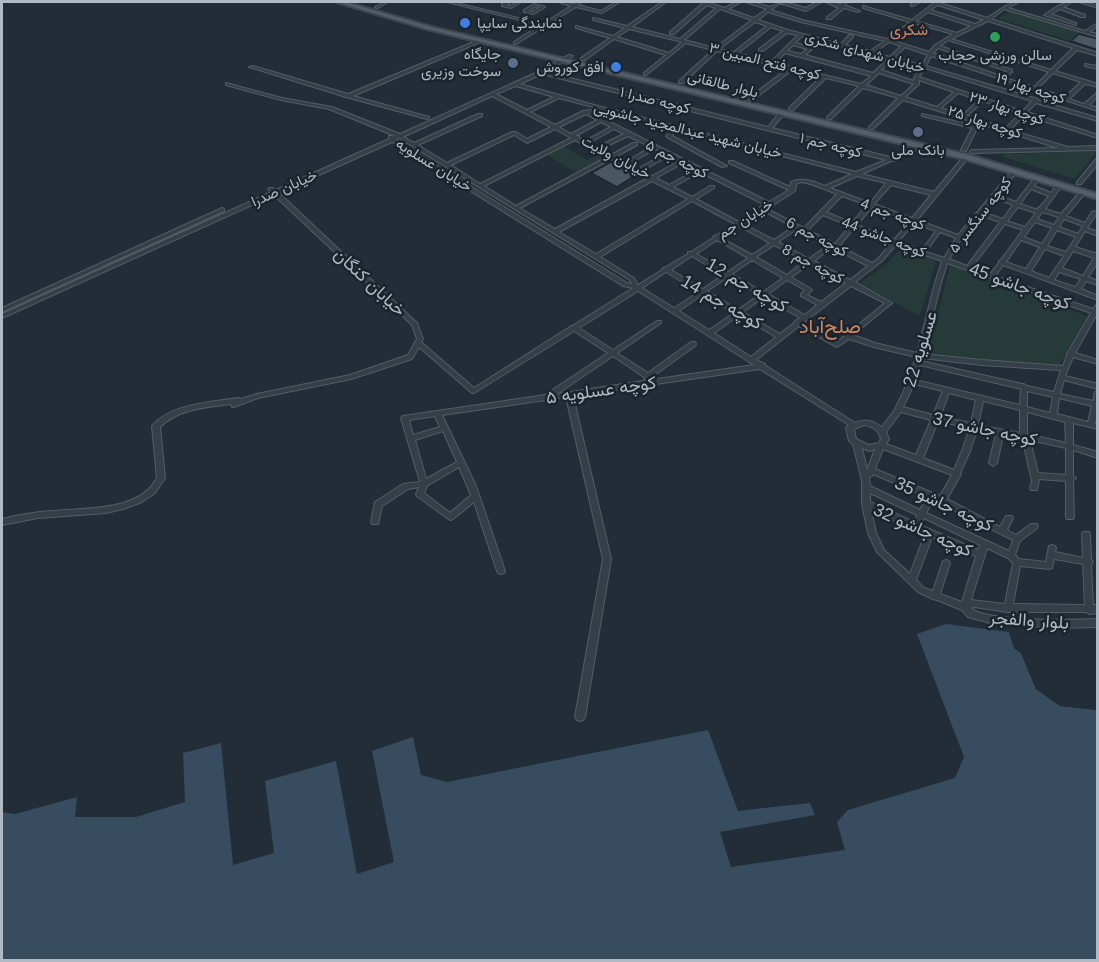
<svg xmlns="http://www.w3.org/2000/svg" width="1099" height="962" font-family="Arial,Vazirmatn,sans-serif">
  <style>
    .green { fill: #253a39 }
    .water { fill: #384c60 }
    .pier { fill: #222d37 }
    .building { fill: #4a5763; stroke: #1d262e; stroke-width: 1.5 }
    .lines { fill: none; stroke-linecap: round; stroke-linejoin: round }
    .minor-casing { stroke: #535d65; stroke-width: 2 }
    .major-casing { stroke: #3f4851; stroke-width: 4 }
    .minor { fill: #353f48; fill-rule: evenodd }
    .major { fill: #535e68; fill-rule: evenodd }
    .shop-dot { fill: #3f7fe0; stroke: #1b242c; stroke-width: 2 }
    .leisure-dot { fill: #2e9e5b; stroke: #1b242c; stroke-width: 2 }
    .service-dot { fill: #5c6f8a; stroke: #1b242c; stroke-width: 2 }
    .labels { text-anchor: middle; stroke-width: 5; stroke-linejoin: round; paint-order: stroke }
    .far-poi-label { font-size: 15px; fill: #b0bac4; stroke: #1b242c; text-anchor: end }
    .far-street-label { font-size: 15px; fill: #b0bac4; stroke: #1b242c }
    .far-neighbourhood-label { font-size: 16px; fill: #cd8762; stroke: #1b242c }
    .street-label { font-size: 18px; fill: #b0bac4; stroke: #1b242c }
    .neighbourhood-label { font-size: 20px; fill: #cd8762; stroke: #1b242c }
  </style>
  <rect width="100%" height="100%" fill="#222d37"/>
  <path class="green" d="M1009 11 1080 32 1070 41 998 18Z
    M564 146 587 160 598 154 604 158 577 173 547 155Z
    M1097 151 1075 179 1003 157 1005 154Z
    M902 247 936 261 920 316 858 284 887 264Z
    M950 265 1087 316 1060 364 1052 366 928 354Z"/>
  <path class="water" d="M946 624 1009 632 1014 648 1021 653 1036 689 1060 706 1097 710V960H2V812L15 814 77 797 75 817H136L185 802 183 753 221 743 233 865 274 853 265 781 336 761 357 874 394 862 372 751 413 737 421 775 447 782 708 730 738 811 810 803 815 815 720 832 731 867 845 850 837 822 848 810 955 778 964 757 917 634Z"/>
  <path class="pier" d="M1009 632H1012L1017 646 1024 651 1039 687 1061 703 1098 707 1097 710 1060 706 1036 689 1021 653 1014 648Z"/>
  <path class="building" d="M1079 34 1098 39V50L1071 41Z
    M611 162 636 175 617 187 591 173Z"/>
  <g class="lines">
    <defs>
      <path id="minor" d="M384 2H388L378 8 375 7Z
        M447 2H452L543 24 571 6 561 3 560 2 574 4 578 2H582L578 5 601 11 616 2H620L602 13 576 7 516 44H514V42L540 25Z
        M506 2H510L507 5 510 6 517 2H521L511 8 502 6V4Z
        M662 2H666L632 27 680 39 716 8 707 5 674 34H670V32L703 3 701 2H706L725 8 736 2H740L739 3 728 9 754 18 767 9 748 3 747 2H752L770 7C783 0 792 4 806 8L817 2H821L820 3 806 11 780 3 771 10 802 20 887 39 910 22 863 8V6L912 20 934 3 932 2H937L987 18C998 12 1006 3 1018 2L1017 3 1008 8 1085 31 1098 23V26L1089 32 1098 34V37L1004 9 991 19 1098 53V56L1077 50 1055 71 1098 84V87L1085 84 1069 99 1084 104 1098 92V96L1089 105 1098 108V111L931 56 926 66 1038 99V100L1098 118V121L1036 103 1027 112 1098 135V138L1024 115 1010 130 1068 147 1098 146V150L970 153V151L972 150 1058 148 903 100 873 129H869V127L898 98 863 88 831 119H827V117L859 86 826 78 793 110H789V108L821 77 792 70 753 100H749V98L787 69 717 51 683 83H679V81L713 50 686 43 646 75H644V73L666 55 614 39 585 60H581V58L610 38 576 28V26L613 36 625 28 593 20V18L627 26ZM938 5 984 20 975 24 930 10ZM720 9 752 20 715 48 684 40ZM768 12 801 22 885 41 870 51 845 45 853 37V35H849L841 44 788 30 758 20ZM928 12 971 26 957 33 916 21ZM988 21 1073 48 1051 70 951 39ZM755 22 767 26 734 52 719 49ZM914 23 953 34 935 45 929 52 891 40ZM771 27 783 31 759 49V51H763L787 33 798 35 771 62 738 53ZM629 29 682 42 669 53 617 37ZM802 36 888 59 873 73 805 55 812 49V47L795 43ZM948 40 1049 72 1034 87 1005 78 1012 72V70L940 46ZM889 42 901 46 890 57 874 53ZM793 45 807 49 801 54 787 51ZM905 47 928 55 922 65 894 58ZM938 48 1007 71 1001 76 933 53ZM785 53 871 76 861 84 775 63ZM892 60 921 67 914 78V81L881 70ZM925 68 1032 101 1023 111 919 77ZM879 73 914 84 901 96 866 85ZM1053 73 1081 82 1065 97 1038 88ZM919 80 954 92 937 107 905 97 919 84ZM958 93 979 100 963 115 941 108ZM983 101 1020 113 1006 128 967 116Z
        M826 2H831L840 4 844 2H848L844 5 860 11 858 12 844 8 831 19H827V17L839 8Z
        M916 2H920L913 6H911V4Z
        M1068 2H1072L1063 7 1085 15V17H1081L1060 9 1051 14 1076 23V25L1044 15 1058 6Z
        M1079 2H1084L1098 6V8Z
        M534 4 545 7 534 14 524 12V10ZM536 6 540 7 533 12 529 11Z
        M481 39 485 40 353 96 429 117V118L427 119 346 97 249 67 253 66 348 94Z
        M569 55 573 56 546 72 768 127 780 112H784V114L772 128 890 157 919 145H923V147L896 159V161H891L862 174 934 192 964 156H968V158L917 220 958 235 1013 170 1018 171 997 195 1016 202 1036 176H1040L1041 177 1034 186 1051 193 1058 183 1063 184 1045 209 1061 214 1081 191H1085V193L1066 216 1085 223 1092 212 1094 211 1097 213 1087 228 1098 232V236L1085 231 1075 247 1098 254V262L1088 277 1098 281V285L1086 281 1081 289 1098 296V300L1003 265 995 276 1093 309 1096 305 1098 304V312L1075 353 1098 360V364L1073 357 1065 376 1098 384V389L1064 380 1060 394 1093 401 1095 392 1098 390V411L1095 424H1098V429L1073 423V445L1098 452V458L1073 450V476L1076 478 1073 480 1074 517 1073 519H1067L1066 517V481L1039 479 1037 490H1031L1030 488 1032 481 1023 441 1019 438 1003 435 997 463 993 466 989 463 996 434 977 430 970 451 960 473 961 474 947 499 1000 527 1006 516H1012L1013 518 1007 530 1016 535 1031 524H1037L1038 526 1037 528 1020 541 1015 555 1019 559 1046 562 1049 546 1052 545 1055 546 1056 548 1055 552 1083 558 1082 534 1083 532H1089L1090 534 1091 559 1093 562 1091 565 1093 605H1098V613L1089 614 1086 612H1008L974 607 971 608C985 622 1075 620 1098 619V627L1054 628 990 623 968 617 962 610 937 600 932 599 931 598 918 592 877 552 868 533 862 504V481L853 444 849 441 846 428 849 425 760 369 573 396 611 559 585 717 583 720 580 721 577 720 575 717 603 559 566 397 442 415 476 486 505 571 504 573 501 574 498 573 497 571 474 502 453 519 450 520 417 496 416 494 419 487 408 489 382 506 378 524H372L371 522 375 502 403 484 420 482 401 418 403 416 545 395 608 353 574 331 474 393H472L419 347 412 359 351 379 258 398 234 407H232L231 404C207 407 178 409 160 427L165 478 155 493 142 502 123 509 106 513 38 518 2 525V519C18 515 35 512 52 511 81 508 126 511 149 489 152 486 155 481 157 478L152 426C170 404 212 402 238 398L241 399 257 394 350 375 408 355 417 339 412 325 274 195 2 318V314L271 192 268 189 269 188H273L276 190 389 139V136H395L329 109 281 100 226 85V83L282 98 332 107 400 134 540 71ZM542 74 886 160 856 172 598 106 520 84ZM516 86 554 97 527 110 496 94ZM492 96 551 127 527 139 516 132H512L447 163 418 145 482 116V114H478L414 143 403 137ZM559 98 672 128 666 136 667 137 722 167 727 166 672 136 677 129 852 174 825 186C813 181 804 177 791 182L790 187 733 161H729V163L789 190 769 202 590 112 591 111V110L583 111 555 125 530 112ZM586 114 597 120 571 134 559 127ZM601 122 611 127 585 141 579 138V136H575ZM555 129 571 138 480 184 451 165 514 135 527 143ZM614 129 624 134 597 147 589 143ZM628 136 651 147 625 162 615 157 637 145V143H633L611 155 601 149ZM399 138 630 280 632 284 627 283 396 140ZM575 140 607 157 516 206 484 186ZM392 142 623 286 633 288 574 325 571 326 570 327 474 388 421 342 423 339 417 323 279 193ZM655 149 664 154 638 169 629 164ZM668 156 679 161 652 176 642 171ZM611 159 648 178 555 229 520 208ZM683 163 696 170 669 185 656 178ZM700 172 765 205 760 207V209L739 222 696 199 714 188V186H710L692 197 673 187ZM857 176 886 183 870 203 830 188ZM652 181 688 199 596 254 559 232ZM801 182 811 184 837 194 804 228 767 209 795 191 796 184ZM891 185 931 195 912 218 874 204ZM1031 189 1049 196 1040 207 1038 208V210L1020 204ZM842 196 867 205 852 223 826 212ZM994 198 1013 205 1003 219 982 212ZM692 201 735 224 717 235 714 236 713 238 691 252H688V254L666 267 663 268 662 270 638 285 634 278 600 257ZM872 207 910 221 894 240 857 225ZM1018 207 1036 213 1025 227 1007 221ZM764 211 793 227 774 240 743 224ZM1042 212 1059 217 1054 225 1037 219ZM823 215 850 226 835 244 808 230ZM980 215 1000 222 967 266 949 259 960 241 963 239V237ZM1064 219 1083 226 1078 234 1059 227ZM1035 222 1052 228 1042 244 1024 237ZM914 223 936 231 922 250 898 242ZM1005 224 1023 230 1001 260 999 261V263L990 274 972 267ZM739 226 770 243 752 255 721 238ZM854 228 891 243 878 259 872 263 839 246ZM797 229 828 245 809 259 778 242ZM1057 230 1076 237 1066 252 1047 246ZM940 232 956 238 944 258 926 252ZM717 240 748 258 728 272 696 254ZM1021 240 1040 247 1026 269 1006 262ZM774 245 805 261 787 275 756 257ZM896 245 942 261 935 283 917 353 875 343 853 335 892 303 855 282 882 261ZM832 247 833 248 868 266 850 280 814 261ZM1045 249 1064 256 1049 278 1031 271ZM1073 251 1094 258 1083 276 1062 268ZM692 256 723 275 703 289 671 270ZM752 260 783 278 763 292 732 274ZM947 263 1091 313 1067 354V355L1063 366 982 360 923 354 941 283ZM810 264 846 283 821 302 807 295 812 290 811 289 791 277ZM666 272 699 292 674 308 642 288ZM1059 272 1081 279 1075 287 1054 280ZM728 277 759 295 738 310 707 291ZM787 280 805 290 801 294V296L817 305 805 315 768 294ZM851 286 885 303 837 342 803 323ZM638 291 754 365 657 379 653 376 695 346 696 344 695 342H691L648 373 617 353 661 323V321H657L613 350 579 328ZM703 294 734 313 709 330 679 311ZM764 297 800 318 795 321 794 323 780 334 743 312ZM739 315 776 337 751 357 714 333ZM799 326 837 347 849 339 874 347 916 357 903 393 894 411 882 427C873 421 865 418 855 423L766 366 765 364 756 360ZM613 356 644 377 645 379 649 380 557 394ZM922 358 982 365 1061 370 1054 392 1027 386 1024 384H1022L921 361ZM920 365 1021 389 1020 405 915 380ZM914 384 943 391 933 415 903 407ZM1027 391 1053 397 1050 413 1027 407ZM949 393 976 400 971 423 940 417ZM1059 398 1092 406 1088 422 1057 414ZM983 401 1020 410V433L978 425ZM901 412 931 420 916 455 886 444 889 439 886 432ZM1027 412 1065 422 1066 443 1027 434ZM435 416 440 427 413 435 409 420ZM938 421 970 428 962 451 954 470 923 458ZM864 425C872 426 879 430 881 439L879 443 869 445 856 439 854 429ZM443 431 457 462 426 479 415 440ZM1030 440 1066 448V475L1038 473ZM862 448 869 451 875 449 867 470ZM883 449 952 475 940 496 875 469ZM459 467 471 495 450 513 424 493 427 486ZM873 474 927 497 920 510 870 486 869 477 872 476ZM870 493 917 515 914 522 870 502ZM933 500 1013 540 1009 551 926 513ZM871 510 925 534 910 574 884 550 876 533ZM924 518 980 545 978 550 920 525ZM932 537 976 556 962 602 940 594 950 563 949 561 946 560 943 561 933 591 924 588 916 580ZM987 548 1008 558 1013 563 1005 604 971 600ZM1054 559 1083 564 1085 605 1013 604 1020 566 1049 569 1052 568Z
        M1085 64 1098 66V69L1085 66Z
        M922 114 973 125 974 123H978L979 124 966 151 961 150 972 128 922 116Z
        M1096 159H1098V164L1081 184H1077V182Z
        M222 208 224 209V211L2 312V308Z"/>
      <path id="major" d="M337 2H345L431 27 969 155 1098 194V199L964 159 427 29Z"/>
    </defs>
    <use href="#minor" class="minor-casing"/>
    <use href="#major" class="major-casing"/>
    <use href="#minor" class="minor"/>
    <use href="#major" class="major"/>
  </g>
  <g class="shop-dot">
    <circle cx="465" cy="23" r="6"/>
    <circle cx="616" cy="67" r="6"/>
  </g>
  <circle class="leisure-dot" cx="995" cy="37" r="6"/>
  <g class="service-dot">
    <circle cx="513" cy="63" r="6"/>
    <circle cx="918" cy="132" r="6"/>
  </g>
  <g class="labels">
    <g class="far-poi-label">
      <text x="477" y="28" text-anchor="start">نمایندگی سایپا</text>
      <text x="501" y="59">جایگاه<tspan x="501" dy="17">سوخت وزیری</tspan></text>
      <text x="995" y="60" text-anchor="middle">سالن ورزشی حجاب</text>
      <text x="604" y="72">افق کوروش</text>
      <text x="918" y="155" text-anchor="middle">بانک ملی</text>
    </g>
    <g class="far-street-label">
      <text transform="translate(865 52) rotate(15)" y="5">خیابان شهدای شکری</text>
      <text transform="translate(765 61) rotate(14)" y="5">کوچه فتح المبین ۳</text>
      <text transform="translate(723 84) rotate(14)" y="5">بلوار طالقانی</text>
      <text transform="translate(1031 88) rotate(18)" y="5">کوچه بهار ۱۹</text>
      <text transform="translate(655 100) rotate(14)" y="5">کوچه صدرا ۱</text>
      <text transform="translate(1007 108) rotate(18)" y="5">کوچه بهار ۲۳</text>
      <text transform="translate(985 122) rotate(18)" y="5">کوچه بهار ۲۵</text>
      <text transform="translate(688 130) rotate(14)" y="5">خیابان شهید عبدالمجید جاشویی</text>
      <text transform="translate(831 145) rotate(14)" y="5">کوچه جم ۱</text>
      <text transform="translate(616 157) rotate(28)" y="5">خیابان ولایت</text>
      <text transform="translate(677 159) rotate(27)" y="5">کوچه جم ۵</text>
      <text transform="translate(434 165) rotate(32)" y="5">خیابان عسلویه</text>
      <text transform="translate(284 188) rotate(-24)" y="5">خیابان صدرا</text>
      <text transform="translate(893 214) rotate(20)" y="5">کوچه جم 4</text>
      <text transform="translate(980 215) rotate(-52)" y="5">کوچه سنگسر ۵</text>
      <text transform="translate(745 219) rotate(-32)" y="5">خیابان جم</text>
      <text transform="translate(817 237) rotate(28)" y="5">کوچه جم 6</text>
      <text transform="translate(884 237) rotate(21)" y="5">کوچه جاشو 44</text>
      <text transform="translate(813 264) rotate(28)" y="5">کوچه جم 8</text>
    </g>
    <g class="far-neighbourhood-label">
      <text x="909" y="35">شکری</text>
    </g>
    <g class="street-label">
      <text transform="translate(370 282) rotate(43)" y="6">خیابان کنگان</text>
      <text transform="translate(747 285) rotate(30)" y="6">کوچه جم 12</text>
      <text transform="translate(1020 286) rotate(20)" y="6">کوچه جاشو 45</text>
      <text transform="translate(722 302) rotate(30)" y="6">کوچه جم 14</text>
      <text transform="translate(920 349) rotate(-73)" y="6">عسلویه 22</text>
      <text transform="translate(601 390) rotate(-8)" y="6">کوچه عسلویه ۵</text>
      <text transform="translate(985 429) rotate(12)" y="6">کوچه جاشو 37</text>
      <text transform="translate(944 504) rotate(25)" y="6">کوچه جاشو 35</text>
      <text transform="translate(923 530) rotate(24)" y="6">کوچه جاشو 32</text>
      <text transform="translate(1029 620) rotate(4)" y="6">بلوار والفجر</text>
    </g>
    <g class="neighbourhood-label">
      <text x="830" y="333">صلح‌آباد</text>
    </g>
  </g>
  <rect width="1099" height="962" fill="none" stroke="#b0bac4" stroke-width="6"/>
</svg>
